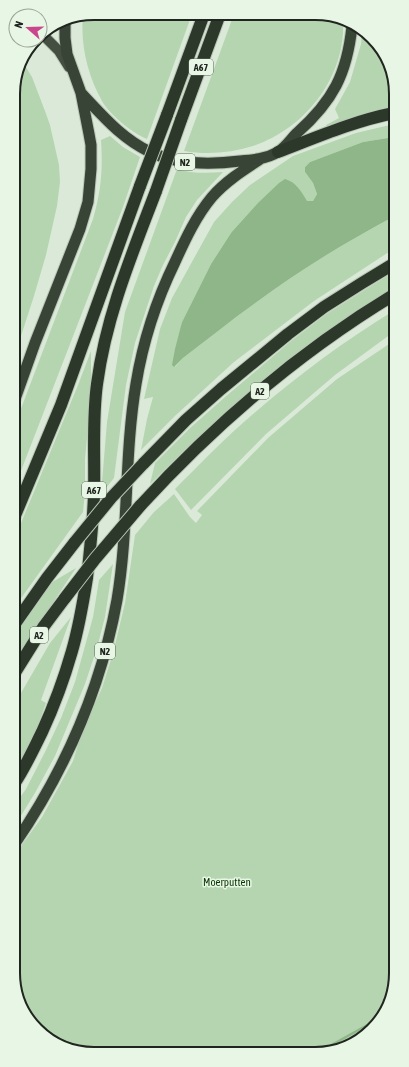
<svg xmlns="http://www.w3.org/2000/svg" width="409" height="1067" font-family="'Asap Condensed',sans-serif">
  <style>
    .green { fill: #b5d5b0 }
    .water { fill: #8eb688 }
    .lines { fill: none; stroke-linecap: round; stroke-linejoin: round }
    .stream { stroke: #8eb688; stroke-width: 2.5 }
    .primary-casing { stroke: #b9c7b7; stroke-width: 12 }
    .trunk-casing { stroke: #b9c7b7; stroke-width: 13 }
    .motorway-casing { stroke: #b9c7b7; stroke-width: 14 }
    .primary { stroke: #444f42; stroke-width: 10 }
    .trunk { stroke: #384436; stroke-width: 11 }
    .motorway { stroke: #2c382a; stroke-width: 12 }
    .motorway-bridge-casing { stroke: #b9c7b7; stroke-width: 14; stroke-linecap: butt }
    .motorway-bridge { stroke: #2c382a; stroke-width: 12 }
    .labels { text-anchor: middle; stroke-width: 3; stroke-linejoin: round; paint-order: stroke }
    .shield { fill: #e8f7e5; stroke: #5c645a; stroke-width: 1 }
    .shield-label { font-size: 10px; font-weight: bold; fill: #20251f }
    .park-label { font-size: 11px; fill: #0a3404; stroke: #e8f7e5 }
    .rim { fill: none; stroke: #20251f; stroke-width: 2 }
  </style>
  <rect width="100%" height="100%" fill="#dbead8"/>
  <path class="green" d="M94 13 192 14 147 139C132 133 110 115 102 101 88 76 80 45 83 15Z
    M234 14 331 15 343 21C346 77 305 129 253 146 231 153 207 155 184 151Z
    M362 31 372 37 394 78V107L352 118 327 127 326 125 339 118 335 109 350 82 361 44Z
    M21 59 32 77 45 111 50 125 59 165 60 182 57 206 46 255 34 296 20 339C21 323 20 309 14 294L13 88Z
    M394 124V137L363 142 310 162 305 167V172L313 183 317 194 313 201H307L231 233 211 264 182 322 175 367 183 358C207 340 230 321 254 304 298 271 346 242 395 216V248L314 301 234 362 176 415 141 450 147 419 153 397 144 399 160 329 172 298 214 222 232 202 250 185 293 156 356 133Z
    M110 136 123 147 140 157 123 207 14 489V427L93 219C101 191 103 170 101 140Z
    M177 169C192 174 208 173 223 172L197 200 186 217 175 242 163 265 154 286 135 343 126 385 114 478 101 494 107 422 125 312Z
    M395 271V287C337 322 282 363 232 407 203 432 177 458 150 484L155 463 190 428 225 397 291 341 325 315 363 291Z
    M395 310V331L335 375 266 434 191 510 175 489C198 466 221 442 245 421 292 380 342 342 395 310Z
    M395 340 396 978 376 1026 331 1052H78L37 1030 15 989 14 856 42 817 73 761 82 732 102 688 113 653 125 603 135 535 154 512 174 494 190 517 196 523 202 515 197 511 268 438 337 379Z
    M91 351V397L85 459V492L83 512 14 608V540L78 385Z
    M113 564 105 617 97 648 85 684 55 756 35 793 14 827V806L26 789 45 752 61 718 75 682 93 617 99 580Z
    M76 568 14 661V637L26 618 49 584Z
    M71 617 41 700 46 703 31 744 14 774V705L50 643Z"/>
  <path class="water" d="M394 137 395 216C346 242 298 271 254 304 230 321 207 340 183 358L174 367 172 365 175 349 182 322 211 264 231 233 258 203 279 183 285 179C296 182 301 191 307 201H313L317 194 313 183 305 172V167L310 162 363 142Z"/>
  <g class="lines">
    <path class="stream" d="M319 1052 380 1018"/>
    <defs>
      <path id="primary" d="M41 33 59 51 69 67"/>
      <path id="trunk" d="M81 93C103 116 121 138 150 152 178 165 209 165 240 161 253 160 266 159 278 152 285 148 291 139 297 133 333 101 347 74 352 26
        M14 402 35 343 80 229 88 202 91 169V145L89 134 81 93 67 54 65 38V19
        M14 845C64 772 101 688 117 600 129 529 124 455 136 384 143 341 156 301 175 262 185 240 196 216 212 197 225 182 242 171 259 160"/>
      <path id="motorway" d="M167 115 204 14
        M181 120 220 14
        M278 152C317 137 354 121 394 113
        M143 464 186 420 221 389 288 334 324 307 362 283 395 263
        M140 506C215 424 299 352 395 294
        M14 518 61 405 140 186
        M14 625 47 578 75 542
        M14 674 44 626 65 598
        M14 784C25 768 33 750 42 732 54 706 64 679 72 651 79 627 83 603 87 578 90 551 93 523 94 495 95 458 92 420 97 384 106 316 132 254 156 191"/>
    </defs>
    <use href="#primary" class="primary-casing"/>
    <use href="#trunk" class="trunk-casing"/>
    <use href="#motorway" class="motorway-casing"/>
    <use href="#primary" class="primary"/>
    <use href="#trunk" class="trunk"/>
    <use href="#motorway" class="motorway"/>
    <defs>
      <path id="motorway-bridge" d="M140 186 167 115
        M156 191 181 120
        M75 542 111 498 143 464
        M65 598 95 559 140 506"/>
    </defs>
    <use href="#motorway-bridge" class="motorway-bridge-casing"/>
    <use href="#motorway-bridge" class="motorway-bridge"/>
  </g>
  <g class="labels">
    <g class="shield">
      <rect x="189" y="59" width="24" height="16" rx="3"/>
      <rect x="175" y="154" width="20" height="16" rx="3"/>
      <rect x="251" y="383" width="18" height="16" rx="3"/>
      <rect x="82" y="482" width="24" height="16" rx="3"/>
      <rect x="30" y="627" width="18" height="16" rx="3"/>
      <rect x="95" y="643" width="20" height="16" rx="3"/>
    </g>
    <g class="shield-label">
      <text x="201" y="71">A67</text>
      <text x="185" y="166">N2</text>
      <text x="260" y="395">A2</text>
      <text x="94" y="494">A67</text>
      <text x="39" y="639">A2</text>
      <text x="105" y="655">N2</text>
    </g>
    <g class="park-label">
      <text x="227" y="886">Moerputten</text>
    </g>
  </g>
  <path d="M0 0H409V1067H0ZM94 20H315A74 74 0 0 1 389 94V973A74 74 0 0 1 315 1047H94A74 74 0 0 1 20 973V94A74 74 0 0 1 94 20Z" fill="#e8f7e5" fill-rule="evenodd"/>
  <path class="rim" d="M94 20H315A74 74 0 0 1 389 94V973A74 74 0 0 1 315 1047H94A74 74 0 0 1 20 973V94A74 74 0 0 1 94 20Z"/>
  <g transform="translate(28 28) rotate(290)"><circle r="19" fill="#e8f7e5" stroke="#98a396"/>
  <path d="M0-3L7 15L0 10L-7 15Z" fill="#c9468c"/>
  <text y="-6" font-size="11" font-weight="bold" text-anchor="middle" fill="#20251f">N</text>
  </g>
</svg>
